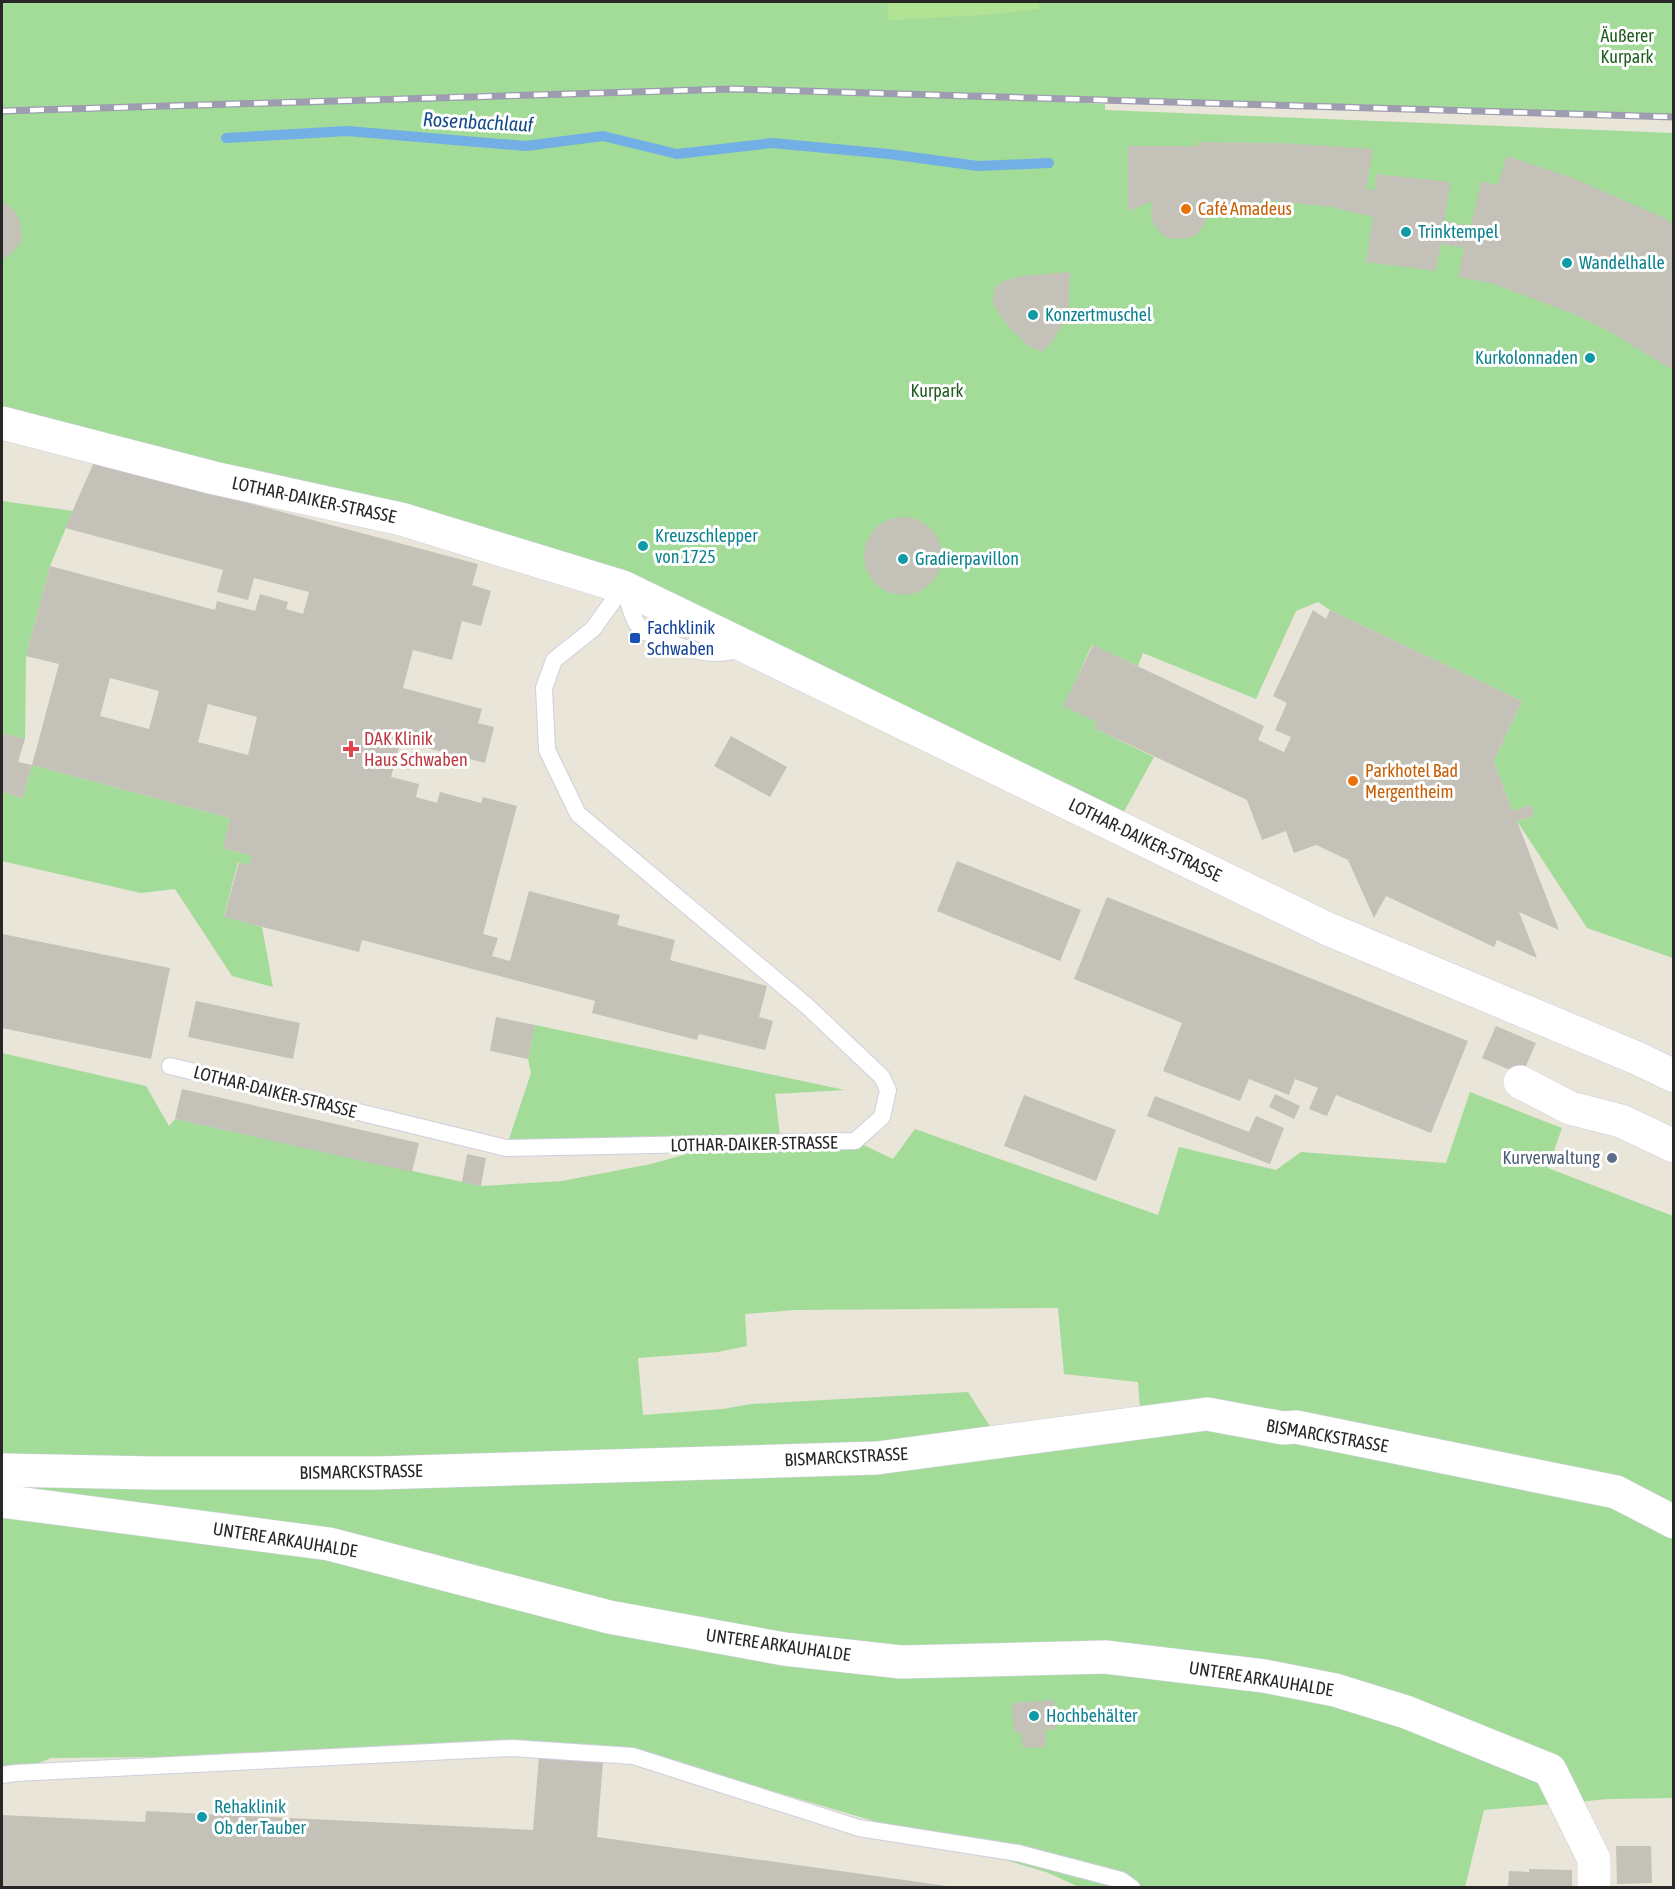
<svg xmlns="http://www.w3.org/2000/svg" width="1675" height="1889" font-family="'Asap Condensed',sans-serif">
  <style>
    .green { fill: #a2dc98; fill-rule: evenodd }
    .pitch { fill: #b2e394 }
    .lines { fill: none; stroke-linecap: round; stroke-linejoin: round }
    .stream { stroke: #72afe5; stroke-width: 10 }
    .building { fill: #c4c1b9; fill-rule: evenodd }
    .service-casing { stroke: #cfcedf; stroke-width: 18 }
    .minor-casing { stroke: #cfcedf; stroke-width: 34 }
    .tertiary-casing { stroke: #cfcedf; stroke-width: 34 }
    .service { stroke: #fff; stroke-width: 16 }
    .minor { stroke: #fff; stroke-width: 33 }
    .tertiary { stroke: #fff; stroke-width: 33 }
    .rail-casing { stroke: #9e9cb0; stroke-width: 7 }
    .rail { stroke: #fff; stroke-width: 4.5; stroke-dasharray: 14; stroke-linecap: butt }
    .food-dot { fill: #e8710a; stroke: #fff; stroke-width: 2 }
    .culture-dot { fill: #0f9aa8; stroke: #fff; stroke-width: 2 }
    .transit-dot { fill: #1a4fb4; stroke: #fff; stroke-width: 2 }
    .health-dot { fill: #e0444e; stroke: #fff; stroke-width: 2 }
    .service-dot { fill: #5c6f8a; stroke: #fff; stroke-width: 2 }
    .labels { text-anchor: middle; stroke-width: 6; stroke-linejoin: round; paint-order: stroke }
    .park-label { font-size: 18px; fill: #1e5d1e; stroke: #fff }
    .food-label { font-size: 18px; fill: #c56008; stroke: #fff; text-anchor: start }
    .culture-label { font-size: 18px; fill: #0d838f; stroke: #fff; text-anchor: start }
    .street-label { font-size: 18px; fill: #272727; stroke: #fff }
    .transit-label { font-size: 18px; fill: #164399; stroke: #fff; text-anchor: start }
    .health-label { font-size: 18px; fill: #be3a42; stroke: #fff; text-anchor: start }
    .service-label { font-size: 18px; fill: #4e5e75; stroke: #fff; text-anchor: end }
    .water-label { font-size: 20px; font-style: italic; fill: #164b8c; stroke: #fff }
  </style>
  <rect width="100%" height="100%" fill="#e9e5d9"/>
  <path class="green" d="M2 2H1673V117L823 92 1105 104V110L1673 133V958L1587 928 1517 821 1534 816 1531 805 1512 811 1494 761 1522 701 1330 610 1318 602 1296 611 1256 699 1143 653 1138 666 1092 645 1064 706 1097 722 1094 728 1154 757 1116 826 623 587 2 423Z
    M2 501 73 511 50 566 26 656 25 739 2 733Z
    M32 765 230 818 223 848 252 856 249 865 238 862 224 916 262 927 273 987 232 976 175 889 141 893 2 861V792L23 798Z
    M535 1025 845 1090 775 1094 781 1144 855 1141 893 1159 915 1129 1158 1215 1179 1147 1276 1170 1301 1152 1446 1163 1470 1092 1562 1128 1548 1168 1673 1216V1798L1609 1799 1484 1810 1465 1887H1079L1046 1872 640 1752 51 1758 15 1773 2 1775V1053L146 1086 169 1126 175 1119 481 1186 562 1181 651 1164 715 1146 506 1148 531 1073 528 1059ZM1058 1308 1064 1374 1138 1382 1141 1422 1000 1442 968 1392 751 1404 723 1409 643 1415 638 1358 718 1352 747 1346 745 1314 795 1310Z"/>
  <path class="pitch" d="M887 2H1039V9L986 15 889 20Z"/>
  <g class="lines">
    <path class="stream" d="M226 138 347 131 526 146 603 136 677 154 772 143 889 154 978 166 1049 163"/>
  </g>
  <path class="building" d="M1198 142 1282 143 1373 149 1366 189 1375 190 1376 174 1451 182 1444 221 1471 226 1481 181 1498 185 1507 156 1573 178 1660 216 1674 224V371L1609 331 1574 314 1494 284 1458 277 1464 248 1441 244 1436 271 1366 262 1373 217 1332 207 1266 200 1239 210 1207 216 1204 225 1198 233 1190 238 1171 239 1163 235 1156 228 1152 220 1151 210 1153 201 1128 211V146H1198Z
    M2 201 12 208 19 219 22 233 20 243 12 253 2 260Z
    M1070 272 1069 306 1065 319 1053 341 1042 352 1027 345 1010 328 997 311 993 302 994 290 1001 282 1021 276Z
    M94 462 478 564 472 585 491 591 481 626 462 621 452 660 413 650 403 688 482 709 478 723 494 727 485 763 401 741 391 777 419 784 416 797 437 803 440 792 481 803 483 797 517 806 483 934 498 938 492 956 510 961 529 891 620 915 617 925 675 940 670 960 767 986 759 1017 773 1021 765 1050 699 1034 697 1040 592 1013 595 1001 362 940 359 952 224 917 239 862 249 865 252 856 223 848 230 818 32 765 59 664 26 656 50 566 215 610 217 601 255 611 260 594 288 602 286 609 303 614 309 592 254 578 248 600 217 592 223 570 65 528ZM110 678 159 691 149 729 100 716ZM208 704 257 717 248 755 198 742Z
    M864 556a39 39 0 1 1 78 0a39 39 0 1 1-78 0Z
    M1313 610 1326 619 1330 610 1522 701 1494 761 1512 811 1531 805 1534 816 1517 821 1559 930 1519 912 1537 958 1497 940 1494 947 1386 896 1374 918 1348 860 1316 845 1294 853 1286 831 1262 840 1247 800 1094 728 1097 722 1063 706 1093 645 1264 726 1258 740 1284 752 1291 737 1275 730 1287 703 1273 696Z
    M2 733 25 739 18 762 32 765 23 798 2 792Z
    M731 736 787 767 770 797 714 766Z
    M957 861 1081 910 1060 961 937 911Z
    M1107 897 1468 1041 1431 1133 1336 1095 1327 1116 1309 1109 1318 1088 1295 1079 1289 1095 1249 1079 1240 1101 1163 1071 1182 1023 1074 979Z
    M2 934 170 968 151 1059 2 1028Z
    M196 1001 300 1023 293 1059 188 1037Z
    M496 1017 535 1025 528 1059 490 1051Z
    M1496 1026 1536 1043 1522 1075 1482 1058Z
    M182 1089 419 1143 412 1172 175 1119Z
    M1275 1094 1300 1106 1294 1119 1269 1107Z
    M1024 1095 1116 1130 1096 1181 1004 1146Z
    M1155 1096 1249 1132 1256 1116 1284 1128 1270 1164 1147 1116Z
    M467 1154 486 1158 481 1186 462 1182Z
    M1054 1700 1056 1729 1045 1730 1046 1747 1023 1748 1021 1732H1014L1012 1703Z
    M539 1756 603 1762 597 1837 961 1888H2V1815L145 1822 146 1811 533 1830Z
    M1616 1846H1651L1652 1883 1617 1884Z
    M1529 1869 1572 1870V1888H1508L1509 1871 1529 1872Z"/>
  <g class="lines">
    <defs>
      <path id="service" d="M625 590C629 602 632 621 642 630 644 632 651 634 655 636 680 648 714 660 742 648
        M170 1066 506 1148 855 1141 882 1117 888 1090 882 1077 807 1006 578 814 547 750 544 688 554 660 593 629 623 587
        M2 1775 15 1773 512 1748 633 1756 859 1828 1018 1853 1121 1880 1132 1888"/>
      <path id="minor" d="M2 423 214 478 401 519 623 587 1328 929 1639 1059 1674 1076
        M1520 1082 1570 1108 1621 1121 1674 1146
        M2 1501 329 1544 609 1617 784 1649 901 1662 1105 1657 1264 1676 1335 1690 1406 1712 1550 1770 1594 1859V1888"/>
      <path id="tertiary" d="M2 1470 153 1473H377L877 1458 1207 1414 1283 1428 1296 1427 1616 1492 1674 1522"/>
    </defs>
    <use href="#service" class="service-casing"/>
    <use href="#minor" class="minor-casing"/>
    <use href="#tertiary" class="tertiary-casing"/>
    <use href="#service" class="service"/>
    <use href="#minor" class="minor"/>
    <use href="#tertiary" class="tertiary"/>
    <defs>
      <path id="rail" d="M2 111 733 89 1674 117"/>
    </defs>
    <use href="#rail" class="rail-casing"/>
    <use href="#rail" class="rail"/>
  </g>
  <g class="food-dot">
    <circle cx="1186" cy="209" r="6"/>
    <circle cx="1353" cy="781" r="6"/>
  </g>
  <g class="culture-dot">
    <circle cx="1406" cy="232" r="6"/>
    <circle cx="1567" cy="263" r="6"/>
    <circle cx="1033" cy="315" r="6"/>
    <circle cx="1590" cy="358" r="6"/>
    <circle cx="643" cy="546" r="6"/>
    <circle cx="903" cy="559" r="6"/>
    <circle cx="1034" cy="1716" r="6"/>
    <circle cx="202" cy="1817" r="6"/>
  </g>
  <rect class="transit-dot" x="629" y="632" width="12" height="12" rx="3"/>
  <path class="health-dot" d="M348 740h6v6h6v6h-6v6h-6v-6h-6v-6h6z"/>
  <circle class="service-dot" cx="1612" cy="1158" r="6"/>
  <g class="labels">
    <g class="park-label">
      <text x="1627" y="42">Äußerer<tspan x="1627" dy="21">Kurpark</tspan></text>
      <text x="937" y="397">Kurpark</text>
    </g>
    <g class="food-label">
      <text x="1198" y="215">Café Amadeus</text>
      <text x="1365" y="777">Parkhotel Bad<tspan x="1365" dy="21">Mergentheim</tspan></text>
    </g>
    <g class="culture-label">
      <text x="1418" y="238">Trinktempel</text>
      <text x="1579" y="269">Wandelhalle</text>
      <text x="1045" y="321">Konzertmuschel</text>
      <text x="1578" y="364" text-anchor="end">Kurkolonnaden</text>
      <text x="655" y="542">Kreuzschlepper<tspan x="655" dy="21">von 1725</tspan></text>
      <text x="915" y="565">Gradierpavillon</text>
      <text x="1046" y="1722">Hochbehälter</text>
      <text x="214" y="1813">Rehaklinik<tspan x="214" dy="21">Ob der Tauber</tspan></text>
    </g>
    <g class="street-label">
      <text transform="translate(314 500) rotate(12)" y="6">LOTHAR-DAIKER-STRASSE</text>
      <text transform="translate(1145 840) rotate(26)" y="6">LOTHAR-DAIKER-STRASSE</text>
      <text transform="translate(275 1092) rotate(14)" y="6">LOTHAR-DAIKER-STRASSE</text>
      <text transform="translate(754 1144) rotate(-1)" y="6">LOTHAR-DAIKER-STRASSE</text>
      <text transform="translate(1327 1436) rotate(10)" y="6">BISMARCKSTRASSE</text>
      <text transform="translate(846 1457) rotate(-3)" y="6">BISMARCKSTRASSE</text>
      <text transform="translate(361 1472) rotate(-1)" y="6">BISMARCKSTRASSE</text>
      <text transform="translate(285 1540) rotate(9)" y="6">UNTERE ARKAUHALDE</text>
      <text transform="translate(778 1645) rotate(8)" y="6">UNTERE ARKAUHALDE</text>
      <text transform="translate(1261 1679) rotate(9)" y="6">UNTERE ARKAUHALDE</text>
    </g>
    <g class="transit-label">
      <text x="647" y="634">Fachklinik<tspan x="647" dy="21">Schwaben</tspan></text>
    </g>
    <g class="health-label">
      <text x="364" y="745">DAK Klinik<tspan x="364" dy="21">Haus Schwaben</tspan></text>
    </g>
    <g class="service-label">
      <text x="1600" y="1164">Kurverwaltung</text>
    </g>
    <g class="water-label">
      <text transform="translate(478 122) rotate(3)" y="7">Rosenbachlauf</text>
    </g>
  </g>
  <rect width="1675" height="1889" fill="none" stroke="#272727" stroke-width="6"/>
</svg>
